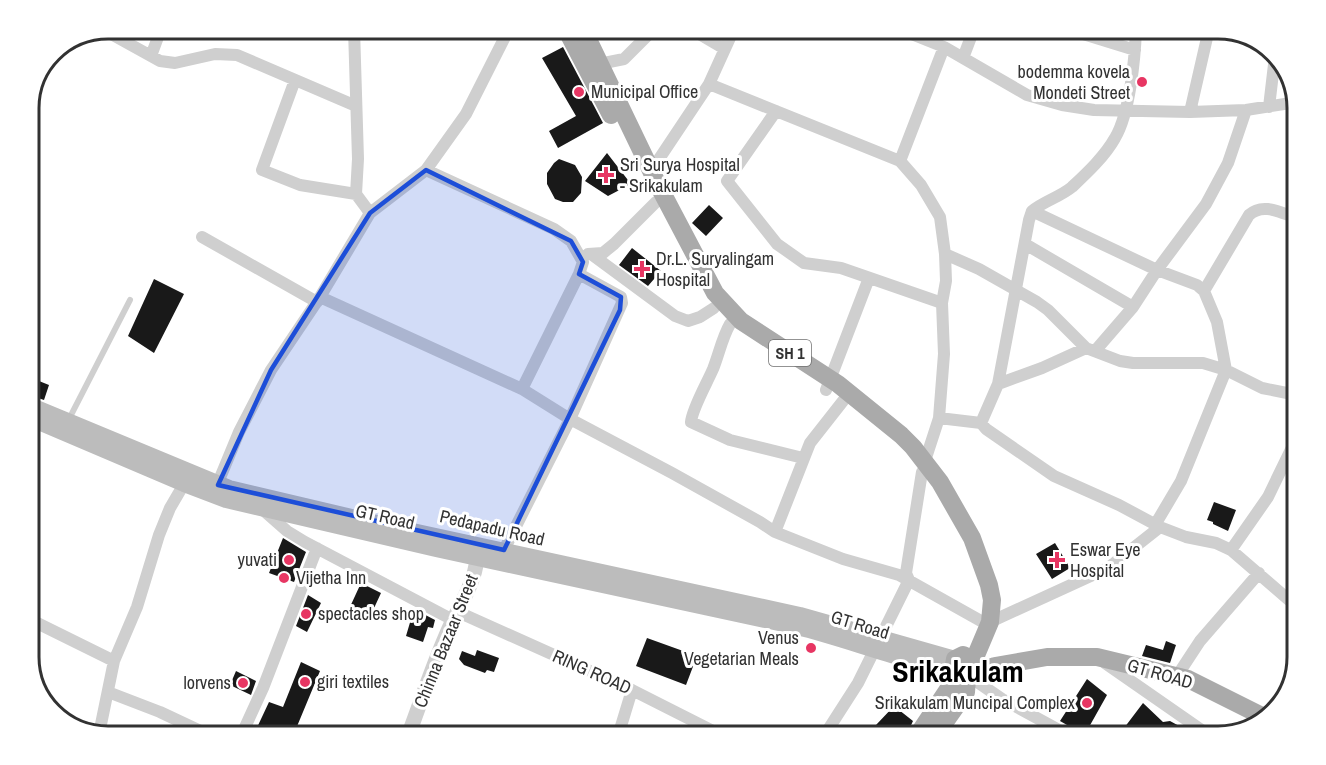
<svg xmlns="http://www.w3.org/2000/svg" width="1326" height="765" font-family="'Archivo Narrow',sans-serif">
  <style>
    .building { fill: #191919 }
    .lines { fill: none; stroke-linecap: round; stroke-linejoin: round }
    .service { stroke: #cfcfcf; stroke-width: 6 }
    .minor { stroke: #cfcfcf; stroke-width: 12 }
    .tertiary { stroke: #cfcfcf; stroke-width: 15 }
    .secondary { stroke: #bcbcbc; stroke-width: 16 }
    .primary { stroke: #aaa; stroke-width: 18 }
    .marked { fill: #1d4ed8; fill-opacity: 0.2; stroke: #1d4ed8; stroke-width: 4.5; stroke-linejoin: round }
    .poi-dot { fill: #e73663; stroke: #fff; stroke-width: 2 }
    .labels { text-anchor: middle; stroke-width: 6; stroke-linejoin: round; paint-order: stroke }
    .shield { fill: #fff; stroke: #707070; stroke-width: 1.5 }
    .shield-label { font-size: 16px; font-weight: bold; fill: #323232 }
    .poi-label { font-size: 18px; fill: #323232; stroke: #fff; text-anchor: start }
    .street-label { font-size: 18px; fill: #323232; stroke: #fff }
    .town-label { font-size: 30px; font-weight: bold; fill: #000; stroke: #fff }
    .rim { fill: none; stroke: #323232; stroke-width: 3 }
  </style>
  <rect width="100%" height="100%" fill="#fff"/>
  <path class="building" d="M563 47 603 123 558 148 549 131 576 116 542 58Z
    M607 153 631 184 608 196 585 181Z
    M559 159 575 165 582 177 581 193 573 202H563L555 199 547 184V173L554 163Z
    M709 205 723 218 706 236 692 223Z
    M632 248 661 271 648 286 619 265Z
    M154 279 184 294 154 353 128 336Z
    M29 377 49 385 44 400 29 395Z
    M1214 502 1236 510 1228 531 1213 524V522L1207 520Z
    M283 538 306 552 294 582 269 573Z
    M1055 543 1070 568 1052 579 1036 554Z
    M361 583 381 593 369 619 349 609Z
    M308 595 321 603 307 632 296 626Z
    M414 609 435 620 433 628 428 627 423 642 406 636Z
    M647 638 697 656 686 685 636 666Z
    M1166 641 1176 645 1170 663 1142 656 1146 645 1163 650Z
    M477 650 499 658 494 672 487 670 485 673 464 665 459 659 462 651 475 656Z
    M301 662 320 671 293 736H253L269 702 283 707Z
    M236 671 256 681 251 695 230 685Z
    M1087 679 1107 695 1084 736H1078L1074 729 1060 721Z
    M1143 703 1163 722 1170 721 1181 727 1179 736H1118Z
    M894 706 913 721 906 736H892L876 725Z"/>
  <g class="lines">
    <path class="service" d="M68 421 130 300"/>
    <path class="minor" d="M354 29 358 159 356 194 370 213
      M691 29 725 49
      M899 29 944 47 1027 95 1062 105 1094 110 1190 112 1246 110 1297 102
      M1067 29 1135 50
      M104 30 160 61 175 63 215 54 237 55 356 106
      M151 56 161 29
      M963 58 974 29
      M599 64 624 59 654 29
      M295 80 262 170 300 185 356 194
      M709 84 900 161 921 185 940 217 945 254 946 281 942 303 944 354 939 418 925 461
      M1269 107 1275 56
      M776 111 727 181 777 244 804 263 841 268 942 303
      M1190 112 1209 29
      M900 161 944 47
      M426 170 554 229 571 241 583 262 579 274 522 389 570 419 672 473 760 522 775 532 843 559 899 575 981 621
      M651 171 709 84 734 29
      M1032 211C1044 201 1060 197 1072 187 1087 173 1105 156 1115 138 1130 113 1135 57 1136 29
      M202 237 317 302
      M1025 244 1133 307
      M588 254 603 253 614 244 656 202
      M591 254 675 316 688 321 700 317 714 308
      M945 254 979 269 1037 302 1048 310 1086 348
      M1204 291 1249 215C1263 202 1281 213 1297 218
      M320 297 522 389
      M730 324C722 338 719 354 713 369 707 383 692 409 691 422L730 440 803 458
      M1095 351 1133 307 1157 270 1206 204 1228 163 1246 110
      M998 384 1042 368 1086 348 1120 361 1133 363H1203L1226 370 1181 481 1155 525
      M826 390 869 278
      M939 418 981 423 986 429 1054 476 1119 505 1160 527 1186 537 1216 543 1231 550 1297 607
      M981 423 998 384 1029 220 1032 211 1157 270 1197 285 1204 291 1217 322 1226 370 1262 388 1297 395
      M215 490 239 432 271 370 320 297 370 213 426 170 466 114 509 29
      M262 509 287 531 305 542 453 620
      M775 532 810 443 843 401
      M504 550 570 419 622 303 621 297 579 274
      M1231 550 1268 497 1297 437
      M458 612 632 690 723 736
      M29 619 114 661
      M990 622 1108 568 1160 527
      M1105 663 1210 736
      M1177 676 1200 641 1259 573
      M970 677 1002 699 1070 736
      M108 692 160 712 211 736
      M99 734 114 661 137 607 159 535 170 508 184 484
      M241 736 263 688 317 548
      M618 736 632 690
      M824 736 858 683 909 580 906 573 922 472"/>
    <path class="tertiary" d="M408 736C422 699 436 655 453 620 464 599 480 571 477 547"/>
    <path class="secondary" d="M29 405 229 488 394 527 800 615 955 659
      M29 418 184 484 226 500 436 549 797 627C850 640 900 661 953 670"/>
    <path class="primary" d="M566 29 611 115
      M583 29 656 181 715 293 741 321 838 384 901 435 913 447 940 482 972 538 989 585 992 600 990 622 974 660
      M975 673 995 666 1047 657H1097L1188 679 1266 718
      M917 736 957 676
      M935 736 966 692 967 679C975 674 979 669 974 660L963 655 955 659 953 670 957 676 967 679"/>
  </g>
  <path class="marked" d="M426 170 571 241 583 262 579 274 621 297 620 310 504 550 218 485 271 370 370 213Z"/>
  <g class="poi-dot">
    <circle cx="1142" cy="82" r="6"/>
    <circle cx="579" cy="92" r="6"/>
    <path d="M603 166h6v6h6v6h-6v6h-6v-6h-6v-6h6z"/>
    <path d="M639 260h6v6h6v6h-6v6h-6v-6h-6v-6h6z"/>
    <circle cx="289" cy="560" r="6"/>
    <path d="M1054 551h6v6h6v6h-6v6h-6v-6h-6v-6h6z"/>
    <circle cx="284" cy="578" r="6"/>
    <circle cx="306" cy="614" r="6"/>
    <circle cx="811" cy="648" r="6"/>
    <circle cx="305" cy="682" r="6"/>
    <circle cx="243" cy="683" r="6"/>
    <circle cx="1087" cy="703" r="6"/>
  </g>
  <g class="labels">
    <rect class="shield" x="769" y="340" width="42" height="26" rx="4.5"/>
    <g class="shield-label">
      <text x="790" y="359">SH 1</text>
    </g>
    <g class="poi-label">
      <text x="1130" y="78" text-anchor="end">bodemma kovela<tspan x="1130" dy="21">Mondeti Street</tspan></text>
      <text x="591" y="98">Municipal Office</text>
      <text x="620" y="171">Sri Surya Hospital<tspan x="620" dy="21">- Srikakulam</tspan></text>
      <text x="656" y="265">Dr.L. Suryalingam<tspan x="656" dy="21">Hospital</tspan></text>
      <text x="1070" y="556">Eswar Eye<tspan x="1070" dy="21">Hospital</tspan></text>
      <text x="277" y="566" text-anchor="end">yuvati</text>
      <text x="296" y="584">Vijetha Inn</text>
      <text x="318" y="620">spectacles shop</text>
      <text x="799" y="644" text-anchor="end">Venus<tspan x="799" dy="21">Vegetarian Meals</tspan></text>
      <text x="317" y="688">giri textiles</text>
      <text x="231" y="689" text-anchor="end">lorvens</text>
      <text x="1075" y="709" text-anchor="end">Srikakulam Muncipal Complex</text>
    </g>
    <g class="street-label">
      <text transform="translate(385 517) rotate(13)" y="6">GT Road</text>
      <text transform="translate(492 528) rotate(13)" y="6">Pedapadu Road</text>
      <text transform="translate(860 625) rotate(17)" y="6">GT Road</text>
      <text transform="translate(446 641) rotate(-68)" y="6">Chinna Bazaar Street</text>
      <text transform="translate(592 672) rotate(24)" y="6">RING ROAD</text>
      <text transform="translate(1160 674) rotate(16)" y="6">GT ROAD</text>
    </g>
    <g class="town-label">
      <text x="958" y="682">Srikakulam</text>
    </g>
  </g>
  <path d="M0 0H1326V765H0ZM108 39H1218A69 69 0 0 1 1287 108V657A69 69 0 0 1 1218 726H108A69 69 0 0 1 39 657V108A69 69 0 0 1 108 39Z" fill="#fff" fill-rule="evenodd"/>
  <path class="rim" d="M108 39H1218A69 69 0 0 1 1287 108V657A69 69 0 0 1 1218 726H108A69 69 0 0 1 39 657V108A69 69 0 0 1 108 39Z"/>
</svg>
